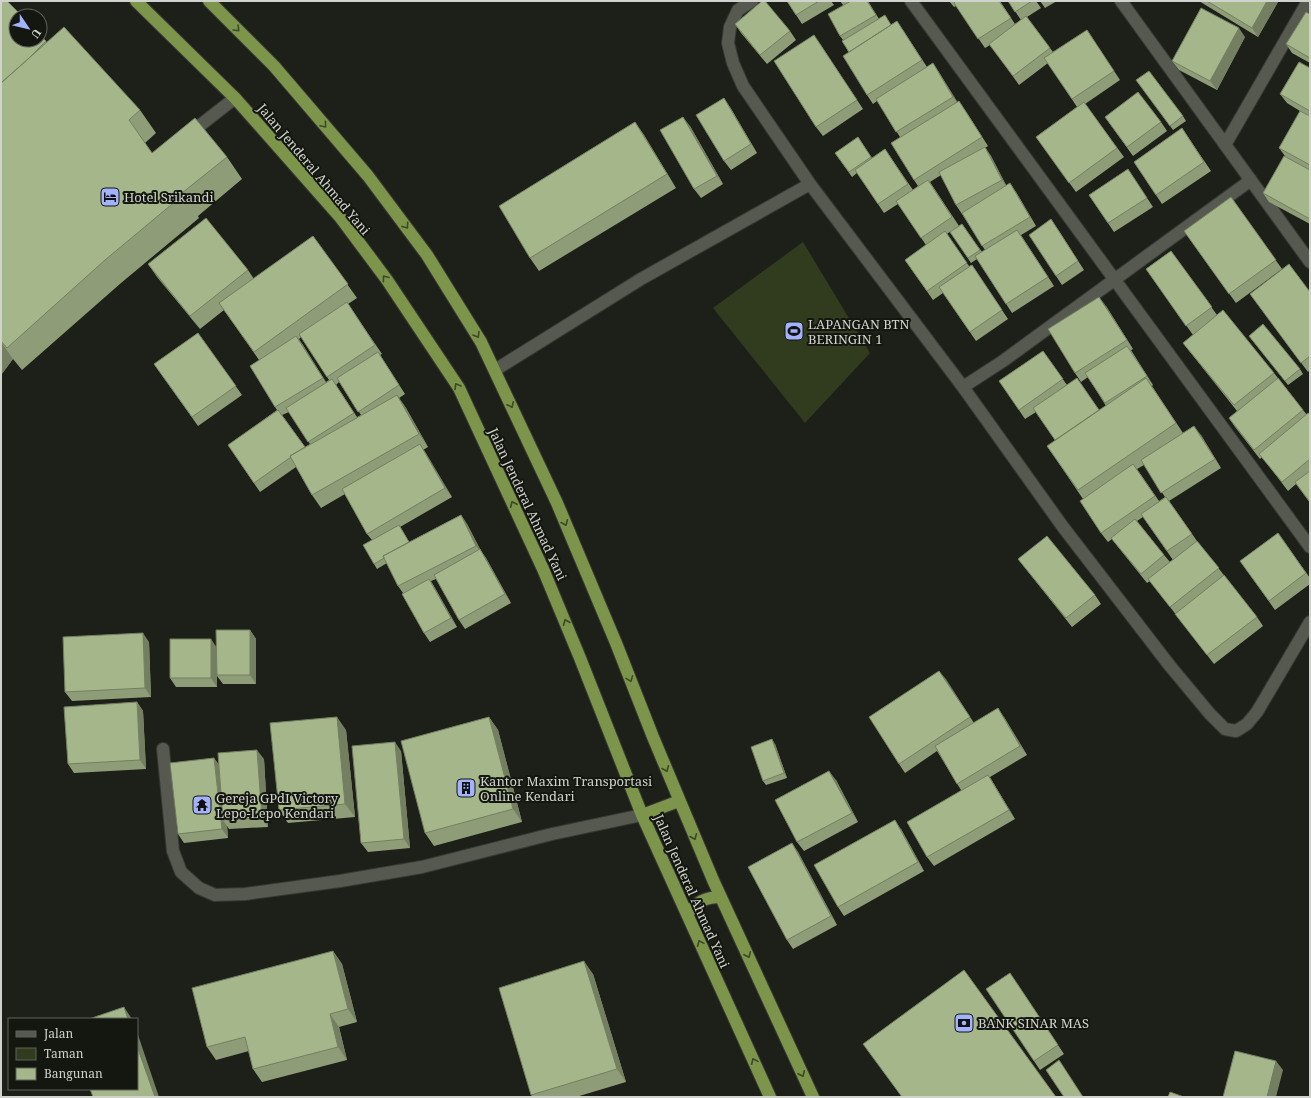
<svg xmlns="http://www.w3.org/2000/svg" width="1311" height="1098" font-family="'Noto Serif',serif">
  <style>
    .green { fill: #313b1e }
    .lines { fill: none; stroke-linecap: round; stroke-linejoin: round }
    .minor-casing { stroke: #373a34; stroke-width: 14 }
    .highway-casing { stroke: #373a34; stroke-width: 14 }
    .minor { stroke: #555950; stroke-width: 12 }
    .highway { stroke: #7c954b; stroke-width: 12 }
    .wall { fill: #8e9d77; fill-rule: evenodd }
    .shaded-wall { fill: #747f61 }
    .building { fill: #a5b68a; stroke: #747f61 }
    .oneway { stroke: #3e4927 }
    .labels { text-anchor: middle; stroke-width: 4; stroke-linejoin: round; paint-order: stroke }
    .street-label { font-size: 13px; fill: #d0d3cd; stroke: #14170f }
    .poi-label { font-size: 13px; fill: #d0d3cd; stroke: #14170f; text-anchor: start }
  </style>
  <rect width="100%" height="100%" fill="#1d2018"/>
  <path class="green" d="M803 242 870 353 805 423 713 308Z"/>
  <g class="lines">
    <defs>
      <path id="minor" d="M752 1 738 10 730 27 728 43 733 63 743 86 810 184 963 387 1063 527 1170 666 1210 714 1225 729 1236 731 1247 724 1257 712 1310 622
        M911 1 1310 547
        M1121 1 1310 262
        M189 134 235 98
        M1225 145 1308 1
        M495 370 641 279 810 184
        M963 387 1003 361 1251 180
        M163 749 173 851 181 872 199 888 215 895 245 894 340 881 422 867 552 834 642 815"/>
      <path id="highway" d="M136 1 235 98 340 217 387 280 459 388 543 569 580 658 642 815 770 1097
        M209 1 274 66 368 176 427 255 481 342 557 503 616 643 653 737 713 880 813 1097
        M642 815 679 801
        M687 914C697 902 705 897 721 897"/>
    </defs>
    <use href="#minor" class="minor-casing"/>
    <use href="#highway" class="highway-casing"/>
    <use href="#minor" class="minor"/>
    <use href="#highway" class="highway"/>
  </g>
  <path class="wall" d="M1 1 40 35 47 42 140 110 156 133 145 143 152 153 227 157 242 179 198 216 199 218 121 283 22 370 13 359 1 375Z
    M787 1H831L834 5 802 24Z
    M840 1H868L879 19 891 25 903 30 927 67 933 63 957 102 965 110 988 146 985 148 991 156 1006 185 1016 192 1036 226 1021 235 1054 286 1012 313 977 259 971 263 950 232 951 231 947 234 969 266 972 265 1008 319 976 341 943 293 933 300 905 260 926 245 898 204 884 213 857 173 852 177 835 153 858 137 872 158 885 149 913 190 918 186 914 180 900 137 877 101 873 104 867 95 843 40 840 36 843 5ZM941 175 956 205 962 214 985 250 982 252 962 224 959 226 930 182Z
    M949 1H1000L1015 24 1021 20 1008 1H1036L1041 8 1027 17 1053 52 1087 30 1120 80 1085 104 1124 157 1076 192 1036 137 1077 107 1048 63 1019 85 990 45 985 48 956 6 954 7Z
    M1040 1H1057L1045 8Z
    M1199 1H1277L1278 2 1258 37Z
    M1310 14V63L1292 53 1286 44Z
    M735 24 790 31 796 40 767 64 741 33Z
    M1245 37 1217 90 1179 70 1172 61Z
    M820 44 863 109 823 136 816 127Z
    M1310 68V224L1269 202 1263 193 1285 156 1279 148 1300 111 1287 103 1280 94Z
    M1136 80 1183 116 1186 121 1173 130Z
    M730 107 757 153 731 170 724 161Z
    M1105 117 1161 122 1167 131 1133 156Z
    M635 122 644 135 676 188 539 271 530 258Z
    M690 126 723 184 701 198 694 189Z
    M1182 128 1211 171 1162 204 1134 162Z
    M1134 178 1153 207 1114 232 1089 195Z
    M1231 197 1282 269 1236 303 1184 231Z
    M1057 228 1084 270 1062 285 1056 276Z
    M313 236 357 298 348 304 382 354 380 355 405 394 399 398 406 408 428 447 423 450 452 497 400 527 409 542 461 515 467 524 481 551 486 558 511 603 465 629 459 620 436 579 431 581 435 588 457 627 430 642 424 633 403 593 398 586 387 563 377 569 374 564 372 540 367 534 345 494 321 508 312 495 296 467 260 492 228 445 277 410 275 407 259 360 224 310 200 329 157 277 148 264 248 270 254 279ZM301 337 329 380 326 382 299 339ZM339 382 361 415 357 417 336 385ZM289 412 310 444 305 447 282 415Z
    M1171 251 1217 315 1274 373 1307 415H1310V503L1296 484 1288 491 1262 457 1260 459 1235 427 1229 418 1237 411 1190 352 1183 343 1193 335 1146 269Z
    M1310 292V370L1308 372 1250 294Z
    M1106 306 1133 349 1131 350 1153 385 1152 386 1183 433 1201 435 1221 468 1169 501 1197 541 1257 617 1263 626 1214 664 1150 581 1147 583 1118 547 1112 539 1108 542 1101 533 1083 499 1047 446 1056 440 1036 412 1025 419 999 381 1043 351 1067 385 1099 410 1106 406 1088 377 1081 382 1075 373ZM1144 465 1165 497 1159 501 1137 469ZM1143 517 1173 560 1170 562 1164 555 1137 521Z
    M198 333 242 395 198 426 154 364Z
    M1249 336 1300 369 1303 374 1288 385Z
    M1278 533 1310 578V584L1275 610 1240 561Z
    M1018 559 1095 595 1101 604 1072 627 1025 568Z
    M250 630 256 639V684H223L217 676V687H176L170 678 216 647Z
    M149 642 151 697 72 701 65 692Z
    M939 671 974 723 1004 717 1027 755 990 777 994 784 1015 819 934 866 927 857 961 790 937 751 905 773 899 764Z
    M137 702 143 711 146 769 74 773 68 764Z
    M489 717 498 730 522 822 434 846 425 833Z
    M346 730 355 817 288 823 279 810Z
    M775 744 787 778 766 785 763 781Z
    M401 751 410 848 368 852 361 843Z
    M214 758 219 765 264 759 268 827 229 829 227 826 228 838 184 843 178 834Z
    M836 780 858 822 804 851 797 842Z
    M901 829 924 871 844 916 838 907Z
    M792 843 798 852 837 925 793 949 787 940Z
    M333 951 342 964 357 1022 339 1027 347 1060 262 1082 253 1069 249 1051 216 1060 207 1047Z
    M593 974 626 1082 576 1097H533L531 1095Z
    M1016 982 1064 1054 1040 1070 1034 1061Z"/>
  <path class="shaded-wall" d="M1267 1H1277L1278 2 1258 37 1252 28Z
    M1239 28 1245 37 1217 90 1210 81Z
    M933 63 939 72 960 106 953 97Z
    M724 98 730 107 757 153 751 144Z
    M683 117 690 126 723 184 717 176Z
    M635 122 644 135 676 188 667 174Z
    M985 147 991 156 1008 189 1002 180Z
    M1010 183 1016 192 1036 226 1030 217Z
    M1099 297 1106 306 1133 349 1127 340Z
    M296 336 303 345 329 387 323 378Z
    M1 342 13 359 1 375Z
    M397 395 406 408 428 447 419 434Z
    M1194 426 1201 435 1221 468 1215 459Z
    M420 444 426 453 452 497 445 488Z
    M461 515 467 524 481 551 486 558 511 603 505 594 483 555 476 546Z
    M429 579 435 588 457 627 451 618Z
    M250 630 256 639V684L250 675Z
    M143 633 149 642 151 697 145 688Z
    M211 639 217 648V687L211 678Z
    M939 671 946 679 976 726 970 717Z
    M137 702 143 711 146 769 140 760Z
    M998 708 1004 717 1027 755 1020 746Z
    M337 717 346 730 355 817 345 804Z
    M489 717 498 730 522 822 513 809Z
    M772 739 775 744 787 778 784 773Z
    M395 742 401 751 410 848 404 839Z
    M257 750 264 759 268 827 262 818Z
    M214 758 220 767 223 820 227 826 228 838 222 829Z
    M829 771 836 780 858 822 852 813Z
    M988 775 994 784 1015 819 1009 810Z
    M895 820 901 829 924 871 918 862Z
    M792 843 798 852 837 925 831 916Z
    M333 951 342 964 357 1022 348 1009Z
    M584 961 593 974 626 1082 617 1069Z
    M124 1007 132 1019H128Z
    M330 1014 339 1027 347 1060 338 1047Z
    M137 1032 159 1097H155L137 1046Z
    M1276 1061 1283 1070 1276 1097H1267Z"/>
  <path class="building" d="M1 1H7L22 16H16V40H40V35L46 41 28 59 1 83Z
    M762 1H765L790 31 760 55 735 24Z
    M787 1H819L796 15Z
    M851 1H867L876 15 840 36 828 14Z
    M956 1H999L1011 18 978 39 954 3Z
    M1008 1H1032L1015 12Z
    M1207 1H1267L1252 28Z
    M1201 8 1239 28 1210 81 1172 61Z
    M1306 12 1310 14V58L1286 44Z
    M885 15 891 25 849 52 842 41Z
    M1026 16 1050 48 1013 76 989 44Z
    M897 21 922 60 867 95 843 56Z
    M64 27 140 110 129 120 152 153 195 118 227 157 182 193 183 195 105 260 7 348 1 341V83Z
    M1087 30 1114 71 1072 99 1044 58Z
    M814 35 857 100 816 127 774 61Z
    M1299 62 1310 68V111L1280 94Z
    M933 63 953 97 896 132 876 99Z
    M1149 71 1183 116 1170 126 1136 80Z
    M1138 92 1161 122 1127 147 1105 117Z
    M724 98 751 144 724 161 696 115Z
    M959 101 982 137 914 180 891 143Z
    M1084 102 1117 148 1069 183 1036 137Z
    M1300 111 1310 116V165L1279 148Z
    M683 117 717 176 694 189 660 130Z
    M635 122 667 174 530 258 499 206Z
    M1182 128 1204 162 1156 195 1134 162Z
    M858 137 871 157 849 172 835 153Z
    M985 147 1002 180 956 205 939 172Z
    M885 149 908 184 878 204 855 170Z
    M1284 156 1310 170V219L1263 193Z
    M1128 169 1147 198 1108 223 1089 195Z
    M928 180 952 217 921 238 896 201Z
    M1010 183 1030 217 982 246 962 213Z
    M1231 197 1276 260 1229 294 1184 231Z
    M206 218 248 270 190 316 148 264Z
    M1051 219 1078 261 1056 276 1029 235Z
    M962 224 980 250 968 258 950 232Z
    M1017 230 1048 277 1006 304 975 256Z
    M945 231 967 263 927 291 905 260Z
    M313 236 348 284 254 352 219 303Z
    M1171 251 1212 307 1186 326 1146 269Z
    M1289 264 1310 292V356L1301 363 1250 294Z
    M972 265 1002 310 970 332 939 287Z
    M1099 297 1127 340 1075 373 1048 329Z
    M347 302 375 345 327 377 299 334Z
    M1223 310 1274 373 1234 405 1183 343Z
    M1263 324 1300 369 1285 381 1249 336Z
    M198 333 236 386 192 417 154 364Z
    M296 336 323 378 275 407 250 366Z
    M1127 346 1147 376 1105 403 1085 373Z
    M1043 351 1063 379 1019 410 999 381Z
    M378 352 399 385 358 412 337 378Z
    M1077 378 1099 410 1055 440 1033 408Z
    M1146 378 1176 423 1078 490 1047 446Z
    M1278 378 1303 410 1254 450 1229 418Z
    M332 379 354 413 308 442 286 408Z
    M397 395 419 434 312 495 290 456Z
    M278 410 305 447 290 456 291 457 254 483 228 445Z
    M1308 413 1310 415V459L1282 482 1259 454Z
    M1194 426 1215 459 1161 493 1141 460Z
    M420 444 445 488 367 534 342 489Z
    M1133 464 1155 496 1101 533 1080 501Z
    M1310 471V502L1295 482Z
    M1166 497 1192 534 1167 551 1141 514Z
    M461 515 476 546 398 586 383 556Z
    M1135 519 1164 555 1141 574 1111 538Z
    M399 525 409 542 383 556 384 558 374 564 363 545Z
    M1278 533 1306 573 1269 601 1240 561Z
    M1047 536 1095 595 1066 618 1018 559Z
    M1197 541 1219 568 1170 607 1148 579Z
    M480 549 505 594 459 620 434 575Z
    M1224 575 1257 617 1207 655 1175 614Z
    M429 579 451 618 424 633 402 594Z
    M216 630H250V675H217Z
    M143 633 145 688 65 692 63 637Z
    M170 639H211V678H170Z
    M939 671 970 717 899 764 869 717Z
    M137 702 140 760 68 764 64 707Z
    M998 708 1020 746 957 784 935 746Z
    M337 717 345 804 279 810 270 723Z
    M489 717 513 809 425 833 401 741Z
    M772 739 784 773 763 781 751 747Z
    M395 742 404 839 361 843 352 746Z
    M257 750 262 818 223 820 218 753Z
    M214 758 222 829 178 834 170 763Z
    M829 771 852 813 797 842 775 800Z
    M988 775 1009 810 927 857 907 822Z
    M895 820 918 862 838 907 814 865Z
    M792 843 831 916 787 940 748 867Z
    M333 951 348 1009 330 1014 338 1047 253 1069 245 1037 207 1047 192 988Z
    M584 961 617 1069 531 1095 499 988Z
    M964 970 1056 1097H902L863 1044Z
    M1010 973 1058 1045 1034 1061 986 989Z
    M124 1007 128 1019H89Z
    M137 1046 155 1097H93L90 1089H137Z
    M1235 1051 1276 1061 1267 1097H1223Z
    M1059 1060 1083 1097H1064L1046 1070Z
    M1170 1092 1184 1097H1168Z"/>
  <defs><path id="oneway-chevron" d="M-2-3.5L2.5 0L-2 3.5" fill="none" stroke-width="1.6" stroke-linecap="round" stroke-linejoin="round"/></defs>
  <g class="oneway">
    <use href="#oneway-chevron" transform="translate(237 29) rotate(45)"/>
    <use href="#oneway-chevron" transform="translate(324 125) rotate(50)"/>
    <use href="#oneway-chevron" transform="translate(406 226) rotate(54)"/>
    <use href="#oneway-chevron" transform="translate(385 278) rotate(-126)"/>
    <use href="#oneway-chevron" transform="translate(477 335) rotate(59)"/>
    <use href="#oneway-chevron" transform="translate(457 386) rotate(-121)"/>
    <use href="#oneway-chevron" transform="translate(511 405) rotate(65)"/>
    <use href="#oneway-chevron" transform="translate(513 504) rotate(-115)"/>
    <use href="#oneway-chevron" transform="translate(565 523) rotate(67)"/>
    <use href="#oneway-chevron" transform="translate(566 622) rotate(-113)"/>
    <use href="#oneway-chevron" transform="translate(630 679) rotate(69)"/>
    <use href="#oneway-chevron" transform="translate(666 769) rotate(67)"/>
    <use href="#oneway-chevron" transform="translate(694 837) rotate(67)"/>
    <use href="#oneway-chevron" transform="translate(700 943) rotate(-114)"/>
    <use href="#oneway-chevron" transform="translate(748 955) rotate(65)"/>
    <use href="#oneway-chevron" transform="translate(754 1061) rotate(-114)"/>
    <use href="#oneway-chevron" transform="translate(802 1074) rotate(65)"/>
  </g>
  <defs>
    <symbol id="hotel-square" viewBox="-11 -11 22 22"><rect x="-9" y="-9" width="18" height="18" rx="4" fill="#a3b2fd" stroke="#14170f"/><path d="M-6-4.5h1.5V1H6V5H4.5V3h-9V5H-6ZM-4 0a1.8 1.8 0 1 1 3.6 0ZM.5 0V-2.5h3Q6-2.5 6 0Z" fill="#111"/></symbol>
    <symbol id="stadium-square" viewBox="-11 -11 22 22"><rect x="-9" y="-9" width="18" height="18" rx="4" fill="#a3b2fd" stroke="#14170f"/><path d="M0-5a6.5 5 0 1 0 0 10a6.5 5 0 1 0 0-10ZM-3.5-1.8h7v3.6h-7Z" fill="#111"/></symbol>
    <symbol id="building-square" viewBox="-11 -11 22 22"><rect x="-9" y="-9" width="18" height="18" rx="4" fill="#a3b2fd" stroke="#14170f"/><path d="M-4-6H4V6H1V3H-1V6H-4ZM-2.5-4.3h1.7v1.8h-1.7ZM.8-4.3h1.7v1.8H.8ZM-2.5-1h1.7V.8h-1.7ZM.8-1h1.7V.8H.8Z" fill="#111"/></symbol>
    <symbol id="temple-square" viewBox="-11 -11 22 22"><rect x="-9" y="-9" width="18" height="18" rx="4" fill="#a3b2fd" stroke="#14170f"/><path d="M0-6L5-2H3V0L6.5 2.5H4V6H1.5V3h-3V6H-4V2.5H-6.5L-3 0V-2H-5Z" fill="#111"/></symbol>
    <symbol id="bank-square" viewBox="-11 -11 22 22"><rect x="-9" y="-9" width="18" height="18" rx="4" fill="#a3b2fd" stroke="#14170f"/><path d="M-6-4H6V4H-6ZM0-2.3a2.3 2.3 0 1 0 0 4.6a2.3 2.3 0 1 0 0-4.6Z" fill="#111"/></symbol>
  </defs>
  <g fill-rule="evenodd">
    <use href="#hotel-square" x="99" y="186" width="22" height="22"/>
    <use href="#stadium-square" x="783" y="320" width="22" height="22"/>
    <use href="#building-square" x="455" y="777" width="22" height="22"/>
    <use href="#temple-square" x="191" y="794" width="22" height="22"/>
    <use href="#bank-square" x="953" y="1012" width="22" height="22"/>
  </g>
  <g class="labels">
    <g class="street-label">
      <text transform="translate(314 169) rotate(50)" y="5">Jalan Jenderal Ahmad Yani</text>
      <text transform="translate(528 504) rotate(65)" y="5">Jalan Jenderal Ahmad Yani</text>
      <text transform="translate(692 891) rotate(66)" y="5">Jalan Jenderal Ahmad Yani</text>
    </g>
    <g class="poi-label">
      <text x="124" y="202">Hotel Srikandi</text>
      <text x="808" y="329">LAPANGAN BTN<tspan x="808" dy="15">BERINGIN 1</tspan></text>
      <text x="480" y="786">Kantor Maxim Transportasi<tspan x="480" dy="15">Online Kendari</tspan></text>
      <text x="216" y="803">Gereja GPdI Victory<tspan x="216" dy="15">Lepo-Lepo Kendari</tspan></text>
      <text x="978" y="1028">BANK SINAR MAS</text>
    </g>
  </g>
  <rect width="1311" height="1098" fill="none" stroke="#d0d3cd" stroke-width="4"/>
  <rect x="8" y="1018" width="130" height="72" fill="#14170f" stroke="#5f625b"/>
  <rect x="16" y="1031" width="20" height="6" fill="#555950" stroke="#5f625b"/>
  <text x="44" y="1038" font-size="12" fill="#d0d3cd">Jalan</text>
  <rect x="16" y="1048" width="20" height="12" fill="#313b1e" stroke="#5f625b"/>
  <text x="44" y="1058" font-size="12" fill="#d0d3cd">Taman</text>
  <rect x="16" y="1068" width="20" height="12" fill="#a5b68a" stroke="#5f625b"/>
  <text x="44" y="1078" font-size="12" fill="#d0d3cd">Bangunan</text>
  <g transform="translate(28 28) rotate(125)"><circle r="19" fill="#14170f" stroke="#5f625b"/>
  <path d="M0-3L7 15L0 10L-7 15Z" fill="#a3b2fd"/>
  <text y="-6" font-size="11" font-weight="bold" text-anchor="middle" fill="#d0d3cd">U</text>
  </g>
</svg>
